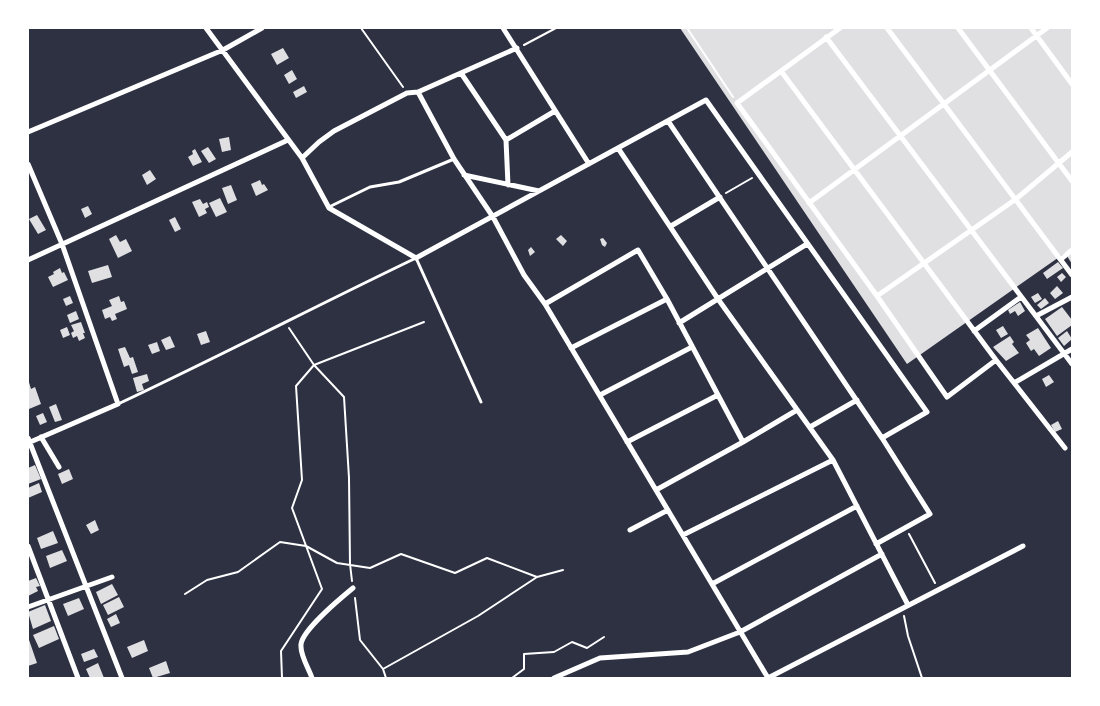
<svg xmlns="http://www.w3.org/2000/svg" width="1100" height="706" font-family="'Open Sans',sans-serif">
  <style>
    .building { fill: #e0e0e3 }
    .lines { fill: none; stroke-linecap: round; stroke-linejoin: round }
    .path { stroke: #fff; stroke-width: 2 }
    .service { stroke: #fff; stroke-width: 3 }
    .minor { stroke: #fff; stroke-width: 5 }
  </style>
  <rect width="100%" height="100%" fill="#2d3142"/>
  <path class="building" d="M680 28H1072V248L907 364Z
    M283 48 289 58 277 65 271 54Z
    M292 70 297 79 289 84 284 75Z
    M304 86 307 92 296 98 293 92Z
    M229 137 231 150 222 152 219 139Z
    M208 147 216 159 209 163 201 151Z
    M195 149 202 162 193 166 188 157 193 154 192 151Z
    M150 170 156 179 147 185 142 175Z
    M260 180 262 185 264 184 268 190 256 196 251 184Z
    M231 185 237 200 228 204 222 188Z
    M220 198 227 212 216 217 209 203Z
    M200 199 203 204 207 202 209 207 205 209 207 213 199 217 192 202Z
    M88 206 92 214 85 218 81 209Z
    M37 215 46 230 38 234 29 219Z
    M175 217 181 229 175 232 169 220Z
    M116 235 120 242 126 239 132 251 118 258 109 239Z
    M561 235 567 241 563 246 556 239Z
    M603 238 607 243 605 247 602 245 600 239Z
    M531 247 535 252 530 256 528 250Z
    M1072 253V264L1067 256Z
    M1058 262 1063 268 1047 279 1043 273Z
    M108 265 112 277 92 283 88 271Z
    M60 268 62 273 64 272 68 280 53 287 48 277 54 274 53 272Z
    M1062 273 1066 277 1061 282 1057 277Z
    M1057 286 1063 293 1055 299 1050 293Z
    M1038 293 1042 299 1035 303 1031 297Z
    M70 296 73 303 66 306 63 299Z
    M119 296 121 302 124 301 127 309 115 314 117 319 112 321 110 317 105 319 102 310 112 306 109 300Z
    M1045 298 1049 303 1041 309 1037 305Z
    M1020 302 1025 311 1018 316 1015 311 1010 314 1008 310Z
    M1062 307 1072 320V325L1057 336 1045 319Z
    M76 311 79 319 70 323 67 315Z
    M81 322 85 333H83L85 338 79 341 77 336 73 338 71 333 74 331 71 325Z
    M1003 326 1008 334 1001 338 996 330Z
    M67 327 70 335 63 338 60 330Z
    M1038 328 1051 348 1039 356 1034 349 1031 351 1026 343 1030 340 1026 335Z
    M206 331 210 342 201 345 197 334Z
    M1067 331 1072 339 1064 346 1058 338Z
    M170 336 175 347 166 350 161 340Z
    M1010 336 1014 342 1012 344 1019 353 1006 361 993 347Z
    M157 342 160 351 152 354 148 345Z
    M125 347 130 358 133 357 138 372 132 374 129 365 124 367 118 349Z
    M147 374 149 381 142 384 144 390 137 392 133 378Z
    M1049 375 1054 382 1046 387 1042 379Z
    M28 379 31 389 35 387 41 404 29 409Z
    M56 404 62 420 55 422 49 407Z
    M43 413 47 422 40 425 36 416Z
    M1058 421 1062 429 1055 432 1051 425Z
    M35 465 41 479 28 484V468Z
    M69 469 73 479 62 484 58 474Z
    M39 483 42 492 28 498V488Z
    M95 520 99 530 91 534 86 525Z
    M53 531 58 543 41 549 37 538Z
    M62 550 67 561 50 568 46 556Z
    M36 578 40 586 36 587 38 591 28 596V581Z
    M112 584 118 595 101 604 96 592Z
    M119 597 124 607 108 615 103 605Z
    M79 598 84 609 68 616 63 604Z
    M45 605 51 621 33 629 28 612Z
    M116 614 120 623 111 627 107 619Z
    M54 626 59 639 39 648 33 635Z
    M28 637 37 663 28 666Z
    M144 640 148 651 132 658 127 647Z
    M94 649 98 657 84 662 81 654Z
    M166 661 170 673 153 678 149 668Z
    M98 663 104 678H90L86 669Z"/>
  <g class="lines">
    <path class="path" d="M361 28 403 87
      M687 28 733 97
      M524 45 556 28
      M726 193 752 178
      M289 328 314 365 424 322
      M909 534 935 583
      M185 594 207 580 238 572 280 542 306 546 337 563 370 568 401 554 455 573 487 558 537 577 563 570
      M355 598 360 640 383 669
      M904 616 908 636 922 678
      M282 678 281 651 322 589 292 508 302 480 296 386 314 365 344 397 349 478 350 564 352 581
      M386 678 383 669 478 616 537 577
      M512 678 524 669V654L554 652 572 642 587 648 604 637"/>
    <path class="service" d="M329 207 370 187 399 182 454 159
      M118 404C218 357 316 306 416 258L481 402"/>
    <path class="minor" d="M206 28 302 158 329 208 416 258 706 100 927 412 882 438
      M503 28 589 164
      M840 28 737 103 877 296 947 397 996 360
      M887 28 1072 275
      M958 28 1072 181
      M1031 28 1072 84
      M826 37 1072 364
      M781 71 996 360 1065 448
      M461 73 506 140 508 185
      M418 92 454 159 493 217 524 275 545 304 768 678
      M668 121 882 438 930 514 876 544
      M28 132 223 50 262 28
      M506 140 555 111
      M618 148 718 299 833 460 908 605
      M302 158 319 142 334 131 407 93 418 92 517 48
      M28 164 62 244 118 404 28 443
      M464 175 539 191
      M809 203 1047 28
      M671 226 720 197
      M1061 259 1072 250
      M28 260 288 140
      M877 296 1016 199 1072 152
      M545 304 638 250 667 299 743 442
      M1036 316 1072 297
      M679 323 807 244
      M974 331 1021 297
      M571 348 667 299
      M1014 383 1072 349
      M600 395 692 347
      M810 427 857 400
      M41 437 59 467
      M28 438 122 678
      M627 442 718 395
      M656 490 743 442 797 410
      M630 530 668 510
      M683 535 833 460
      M28 546 78 678
      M712 584 857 506
      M28 607 112 577
      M312 678C309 669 300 655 301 645 301 631 342 597 353 588
      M554 678 600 658 688 652 740 632 882 554
      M768 678 1023 546"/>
  </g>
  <rect width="1100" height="706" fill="none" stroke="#ffffff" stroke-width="58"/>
</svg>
